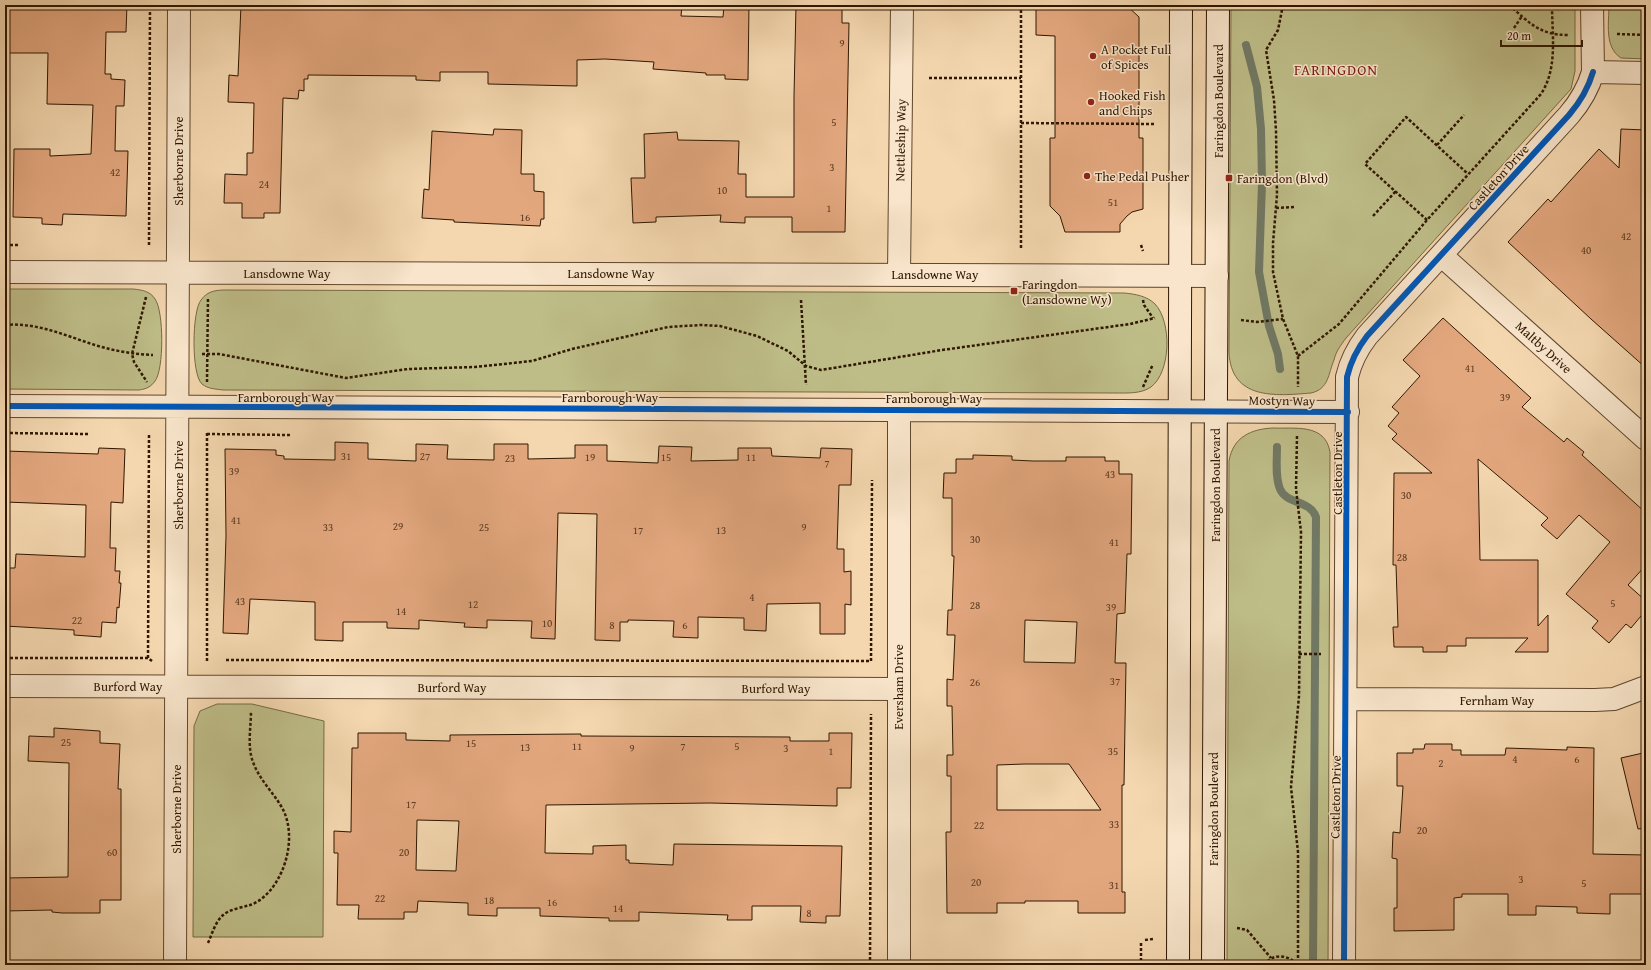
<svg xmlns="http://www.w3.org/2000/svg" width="1651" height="970" font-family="'Gentium Book Plus',serif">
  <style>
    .green { fill: #bebd88; stroke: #766a44 }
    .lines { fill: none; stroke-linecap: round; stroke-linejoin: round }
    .stream { stroke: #717964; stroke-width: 8 }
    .building { fill: #e3a77e; stroke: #2f1700; fill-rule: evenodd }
    .street-casing { stroke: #60472c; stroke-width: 24 }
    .secondary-casing { stroke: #2f1700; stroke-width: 24 }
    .path { stroke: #2f1700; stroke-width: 2.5; stroke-dasharray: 3 2; stroke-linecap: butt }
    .street { stroke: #f8e5cb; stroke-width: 22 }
    .secondary { stroke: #f8e5cb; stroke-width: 22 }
    .cycleway-casing { stroke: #f8e5cb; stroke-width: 8 }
    .cycleway { stroke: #0057b8; stroke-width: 6 }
    .poi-dot { fill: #8f2418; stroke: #f8e5cb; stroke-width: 1.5 }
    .labels { text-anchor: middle; stroke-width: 3; stroke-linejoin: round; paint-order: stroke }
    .number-label { font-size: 11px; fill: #5c3b20 }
    .poi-label { font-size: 13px; fill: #2f1700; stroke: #f8e5cb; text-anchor: start }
    .street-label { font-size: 13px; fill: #2f1700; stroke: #f8e5cb }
    .quarter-label { font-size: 15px; letter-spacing: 1px; fill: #7a1f14; stroke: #f8e5cb }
  </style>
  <rect width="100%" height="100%" fill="#f4d7af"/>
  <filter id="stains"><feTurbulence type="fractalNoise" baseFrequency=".005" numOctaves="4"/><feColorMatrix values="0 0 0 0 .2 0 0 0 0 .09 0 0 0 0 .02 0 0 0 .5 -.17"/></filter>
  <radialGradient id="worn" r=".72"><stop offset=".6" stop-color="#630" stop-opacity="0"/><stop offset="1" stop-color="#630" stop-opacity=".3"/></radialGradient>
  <path class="green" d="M1231 5H1575V71L1571 89 1346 338C1341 345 1336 351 1334 360 1328 374 1329 389 1311 393 1275 396 1231 400 1229 352Z
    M1609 5H1646V59L1621 58C1604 47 1609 23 1609 5Z
    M5 289H133C142 290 150 291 155 299 164 311 164 370 155 381 151 387 146 389 139 390L5 389Z
    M228 290 1124 293C1135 294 1147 296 1155 304 1172 322 1171 372 1151 387 1141 394 1127 393 1115 393L223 390C216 389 208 389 202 384 191 374 192 311 201 300 208 290 218 290 228 290Z
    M1273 428C1295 429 1325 423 1330 452L1328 965H1227L1229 461C1233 437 1251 429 1273 428Z
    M217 704H252L324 721 323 937H193L194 726 200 711Z"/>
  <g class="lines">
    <path class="stream" d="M1246 45 1257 87 1261 129 1262 183 1259 272 1269 326 1278 354 1280 369
      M1277 447C1277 460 1275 477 1280 489 1286 504 1310 500 1316 517L1313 965"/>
  </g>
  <path class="building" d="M5 5H127L126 32H106L105 74H111V79L125 80 124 106H116L115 151H128L126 216 63 214 62 225 42 224V218L13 217 14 149H50V156L91 154 93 105 47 104 48 53H5Z
    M241 5H682L681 16 723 17 724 5H749L748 80 725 79V75H706V73L653 69 654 62 605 59 577 60V86L488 84V72H440V81L416 80V76L308 75V79H304V91L299 90 298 99 283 98 280 213H264V218H242V203H224L225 174 247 175V153H253L254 103 228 102 229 75 238 76Z
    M796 5H842V23H849L845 232H792V217H745V223L720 222 721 215 656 217V222L633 223 631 178H645L644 134 677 132 678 140 739 141 738 174H746V197H794V96Z
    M1036 5H1126L1139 17V138H1143V209L1132 212 1127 216 1120 224V232H1065L1060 216 1050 206V138H1055V36L1036 35Z
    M494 129 522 130 521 174H534V191L544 192V219H541L540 226 454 222V220L422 218 424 189 429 190 432 131 493 135Z
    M1621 129 1646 130V368L1591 319 1508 242 1548 199 1551 202 1599 149 1619 168Z
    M1443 318 1531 398 1522 407 1564 442 1567 438 1584 452 1582 455 1646 513V565L1628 585 1646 601V610L1631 628 1626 624 1609 643 1592 628 1598 621 1566 594 1610 542 1579 515 1557 539 1541 525 1548 518 1478 459 1480 560H1538V626L1548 615V652H1515L1528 638H1466V646H1447V652H1423V647H1394L1393 627H1398L1396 565H1393L1394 473H1432L1392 439 1397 434 1388 426 1399 413 1392 407 1420 376 1403 360Z
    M335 442 368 443V459L416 461V444L448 445 447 459 494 460V444H528V459L575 458V445H607V461L658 463 659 446 692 447 691 461 738 460V448H771L772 456 820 458 821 448 852 449 851 485H839L837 549H844V572L851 571V605L845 604V634H820V603L767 604 766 631 744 630V618L698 617V638L673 637 674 621 628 620V622H620V641L595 640 597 514 558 513 555 639 531 638 532 621 487 620V628L464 627 465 623 419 620V629L387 628V622H343V641L315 640V602L250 599 248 634 223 633 226 536 225 449 276 450V455L284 456V459L335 460Z
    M99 448 125 449 123 503 111 502 110 548H116L115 571H120L119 583H121L119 608 117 607 116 623 102 622 101 637 74 635V630L5 626V568H15L16 554 85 557 86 505 5 502V451L98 454Z
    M973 455 1012 456V460L1033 461H1066V457H1105V461H1119V474H1132L1131 554H1127L1125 613 1117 614 1115 663H1126L1124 785H1122V892H1125V913H1078V901H1025V903H997V913H947L946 832H951V776H947V755H953L952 706H947V679L953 680 955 635H947L948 610H952L954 556H952V498H943L944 473H956V459H973ZM1025 620 1077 622 1075 663 1024 662ZM1025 764H1069L1101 810H997V765Z
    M54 728 100 731V743L120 744 118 789H121V900H100V913H62L52 912V910L5 911V878L68 877 69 763 28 761 29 736 54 737Z
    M358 733H406V740L450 741V735L581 734V736L790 737V741H829V733H852L851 788H837V806L710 803 546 805 545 853 593 854V846L626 845V860H629V863L673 865 674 844 842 846 840 916H826V923L800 922 801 906H752V920H727L728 915 639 912V921H609V918L540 916V908H497V916L468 915V903L418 901 417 912H404V919H358L359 905H337L338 853H334V831L351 832 352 748H358ZM417 820 459 821 456 871 416 870Z
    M1425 744H1452V750H1461V755H1505L1506 748 1567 750V747L1594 748 1593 854 1646 855V894H1610V914L1577 913V907L1536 906V915H1508V894H1462V897L1454 898V930L1394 931V908H1397V859L1392 858 1393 832 1400 833 1403 786H1397V753H1413V749H1424Z
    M1643 753 1646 768V828L1638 829 1621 758Z"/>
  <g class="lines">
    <defs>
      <path id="street" d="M1592 5 1593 72 1646 73
        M1441 255 1646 439
        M5 272 1217 276
        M899 274 902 5
        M5 406 1348 412
        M5 686 898 689
        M1347 699 1595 700 1614 699 1646 687
        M175 965 179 5
        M899 965V409
        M1344 965 1347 377C1351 360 1357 349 1367 336L1569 115C1581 101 1588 89 1593 72"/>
      <path id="secondary" d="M1178 965 1181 5
        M1213 965 1218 5"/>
    </defs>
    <use href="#street" class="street-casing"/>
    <use href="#secondary" class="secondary-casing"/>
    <path class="path" d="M1283 5 1278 30 1266 50 1274 100 1276 131 1277 195 1273 243V272L1283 319 1298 356V387
      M1509 5C1530 23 1539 35 1568 35
      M1514 28 1522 16
      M1617 34 1646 35
      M929 78H1021
      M1021 123 1155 124
      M1437 145 1464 115
      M1276 208 1295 207
      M1373 216 1396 191
      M1427 220 1365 164 1406 117 1468 174
      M5 245H20
      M149 245 150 5
      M1141 245 1143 251
      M1021 248V5
      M146 297 132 354 134 362 147 382
      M801 300 806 385
      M1143 300 1144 305 1153 318
      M1241 320 1257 322 1283 319
      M5 325C37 322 66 336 95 345 114 351 133 354 153 355
      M202 354H219L346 378 408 369 475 367 532 361 572 349 668 327 701 325 720 326 757 336 788 351 806 366 821 370 942 350 1130 324 1155 318
      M1298 356 1339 324 1427 220 1541 94C1558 68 1552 35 1552 5
      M207 382 208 297
      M1143 387 1153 364
      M5 433 88 434
      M207 433V661
      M207 434 290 435
      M1297 436 1296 489 1301 532 1299 696 1291 787 1298 852V965
      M1299 654H1321
      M5 658H148L152 661
      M148 658 149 434
      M226 660 871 661
      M871 661 872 480
      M1237 928 1247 930 1271 958
      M1145 940 1153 939
      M208 943C212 934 215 923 222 916 229 909 241 908 250 905 262 901 272 890 278 879 290 858 294 827 281 806 272 791 259 779 253 762 247 747 251 727 251 711
      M1141 943V965
      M870 965 871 714
      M1264 965C1273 953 1288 954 1297 965"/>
    <use href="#street" class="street"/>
    <use href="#secondary" class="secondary"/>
    <defs>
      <path id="cycleway" d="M5 406 1348 412
        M1344 965 1347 377C1351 360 1357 349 1367 336L1569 115C1581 101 1588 89 1593 72"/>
    </defs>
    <use href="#cycleway" class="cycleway-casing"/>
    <use href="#cycleway" class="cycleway"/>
  </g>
  <g class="poi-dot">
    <circle cx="1093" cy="56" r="4"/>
    <circle cx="1091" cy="102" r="4"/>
    <circle cx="1087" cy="176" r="4"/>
    <rect x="1225" y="174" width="8" height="8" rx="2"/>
    <rect x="1010" y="287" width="8" height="8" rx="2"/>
  </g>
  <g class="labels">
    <g class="number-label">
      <text x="842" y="47">9</text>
      <text x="834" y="126">5</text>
      <text x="832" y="171">3</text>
      <text x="115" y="176">42</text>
      <text x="264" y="188">24</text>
      <text x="722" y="194">10</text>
      <text x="1113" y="206">51</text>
      <text x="829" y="212">1</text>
      <text x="525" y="221">16</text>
      <text x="1626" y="240">42</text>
      <text x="1586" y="254">40</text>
      <text x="1470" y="372">41</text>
      <text x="1505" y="401">39</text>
      <text x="346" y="460">31</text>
      <text x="425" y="460">27</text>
      <text x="590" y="461">19</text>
      <text x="666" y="461">15</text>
      <text x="751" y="461">11</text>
      <text x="510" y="462">23</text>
      <text x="827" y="467">7</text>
      <text x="234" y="475">39</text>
      <text x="1110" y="478">43</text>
      <text x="1406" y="499">30</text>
      <text x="236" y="524">41</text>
      <text x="398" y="530">29</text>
      <text x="328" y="531">33</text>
      <text x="484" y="531">25</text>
      <text x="804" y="531">9</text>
      <text x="638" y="534">17</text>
      <text x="721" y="534">13</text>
      <text x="975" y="543">30</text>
      <text x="1114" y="546">41</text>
      <text x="1402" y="561">28</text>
      <text x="752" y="601">4</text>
      <text x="240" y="605">43</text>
      <text x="1613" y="607">5</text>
      <text x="473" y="608">12</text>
      <text x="975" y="609">28</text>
      <text x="1111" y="611">39</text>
      <text x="401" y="615">14</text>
      <text x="77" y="624">22</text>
      <text x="547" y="627">10</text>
      <text x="612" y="629">8</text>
      <text x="685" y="629">6</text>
      <text x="1115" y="685">37</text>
      <text x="975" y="686">26</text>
      <text x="66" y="746">25</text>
      <text x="471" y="747">15</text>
      <text x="577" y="750">11</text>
      <text x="683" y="750">7</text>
      <text x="737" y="750">5</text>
      <text x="525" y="751">13</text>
      <text x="632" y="752">9</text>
      <text x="786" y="752">3</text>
      <text x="831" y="755">1</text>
      <text x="1113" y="755">35</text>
      <text x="1515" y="763">4</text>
      <text x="1577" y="763">6</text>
      <text x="1441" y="767">2</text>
      <text x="411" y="808">17</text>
      <text x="1114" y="828">33</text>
      <text x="979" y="829">22</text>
      <text x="1422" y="834">20</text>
      <text x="112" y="856">60</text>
      <text x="404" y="856">20</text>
      <text x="1521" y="883">3</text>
      <text x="976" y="886">20</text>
      <text x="1584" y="887">5</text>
      <text x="1114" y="889">31</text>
      <text x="380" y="902">22</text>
      <text x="489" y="904">18</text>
      <text x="552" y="906">16</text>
      <text x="618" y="912">14</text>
      <text x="809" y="917">8</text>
    </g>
    <g class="poi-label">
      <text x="1101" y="54">A Pocket Full<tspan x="1101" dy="15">of Spices</tspan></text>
      <text x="1099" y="100">Hooked Fish<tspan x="1099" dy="15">and Chips</tspan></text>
      <text x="1095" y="181">The Pedal Pusher</text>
      <text x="1237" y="183">Faringdon (Blvd)</text>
      <text x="1022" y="289">Faringdon<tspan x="1022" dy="15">(Lansdowne Wy)</tspan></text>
    </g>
    <g class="street-label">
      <text transform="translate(1218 101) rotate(-90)" y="5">Faringdon Boulevard</text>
      <text transform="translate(900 140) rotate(-89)" y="5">Nettleship Way</text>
      <text transform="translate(178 161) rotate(-90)" y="5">Sherborne Drive</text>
      <text transform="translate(1498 177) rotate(-48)" y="5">Castleton Drive</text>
      <text x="287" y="278">Lansdowne Way</text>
      <text x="611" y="278">Lansdowne Way</text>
      <text x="935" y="279">Lansdowne Way</text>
      <text transform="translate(1544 347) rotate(42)" y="5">Maltby Drive</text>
      <text x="286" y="402">Farnborough Way</text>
      <text x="610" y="402">Farnborough Way</text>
      <text x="934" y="403">Farnborough Way</text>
      <text transform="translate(1282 400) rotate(1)" y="5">Mostyn Way</text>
      <text transform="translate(1337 473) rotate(-90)" y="5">Castleton Drive</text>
      <text transform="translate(178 485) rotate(-90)" y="5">Sherborne Drive</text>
      <text transform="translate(1215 485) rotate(-90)" y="5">Faringdon Boulevard</text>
      <text x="128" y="691">Burford Way</text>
      <text x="452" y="692">Burford Way</text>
      <text transform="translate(898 687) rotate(-90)" y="5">Eversham Drive</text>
      <text x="776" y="693">Burford Way</text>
      <text x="1497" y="705">Fernham Way</text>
      <text transform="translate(1335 797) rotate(-89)" y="5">Castleton Drive</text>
      <text transform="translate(176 809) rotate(-90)" y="5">Sherborne Drive</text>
      <text transform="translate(1213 809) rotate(-90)" y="5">Faringdon Boulevard</text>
    </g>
    <g class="quarter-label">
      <text x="1336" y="75">FARINGDON</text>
    </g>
  </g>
  <rect width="1651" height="970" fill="none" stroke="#f4d7af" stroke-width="20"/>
  <rect x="6" y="6" width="1639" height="958" fill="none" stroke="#2f1700" stroke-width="2"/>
  <rect x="10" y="10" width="1631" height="950" fill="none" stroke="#2f1700"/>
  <path d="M1501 40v6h81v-6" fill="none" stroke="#2f1700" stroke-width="2"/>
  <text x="1507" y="40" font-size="12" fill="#2f1700" stroke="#f8e5cb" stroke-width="3" paint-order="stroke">20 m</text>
  <rect width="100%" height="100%" filter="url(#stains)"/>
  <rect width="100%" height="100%" fill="url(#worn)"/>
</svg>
